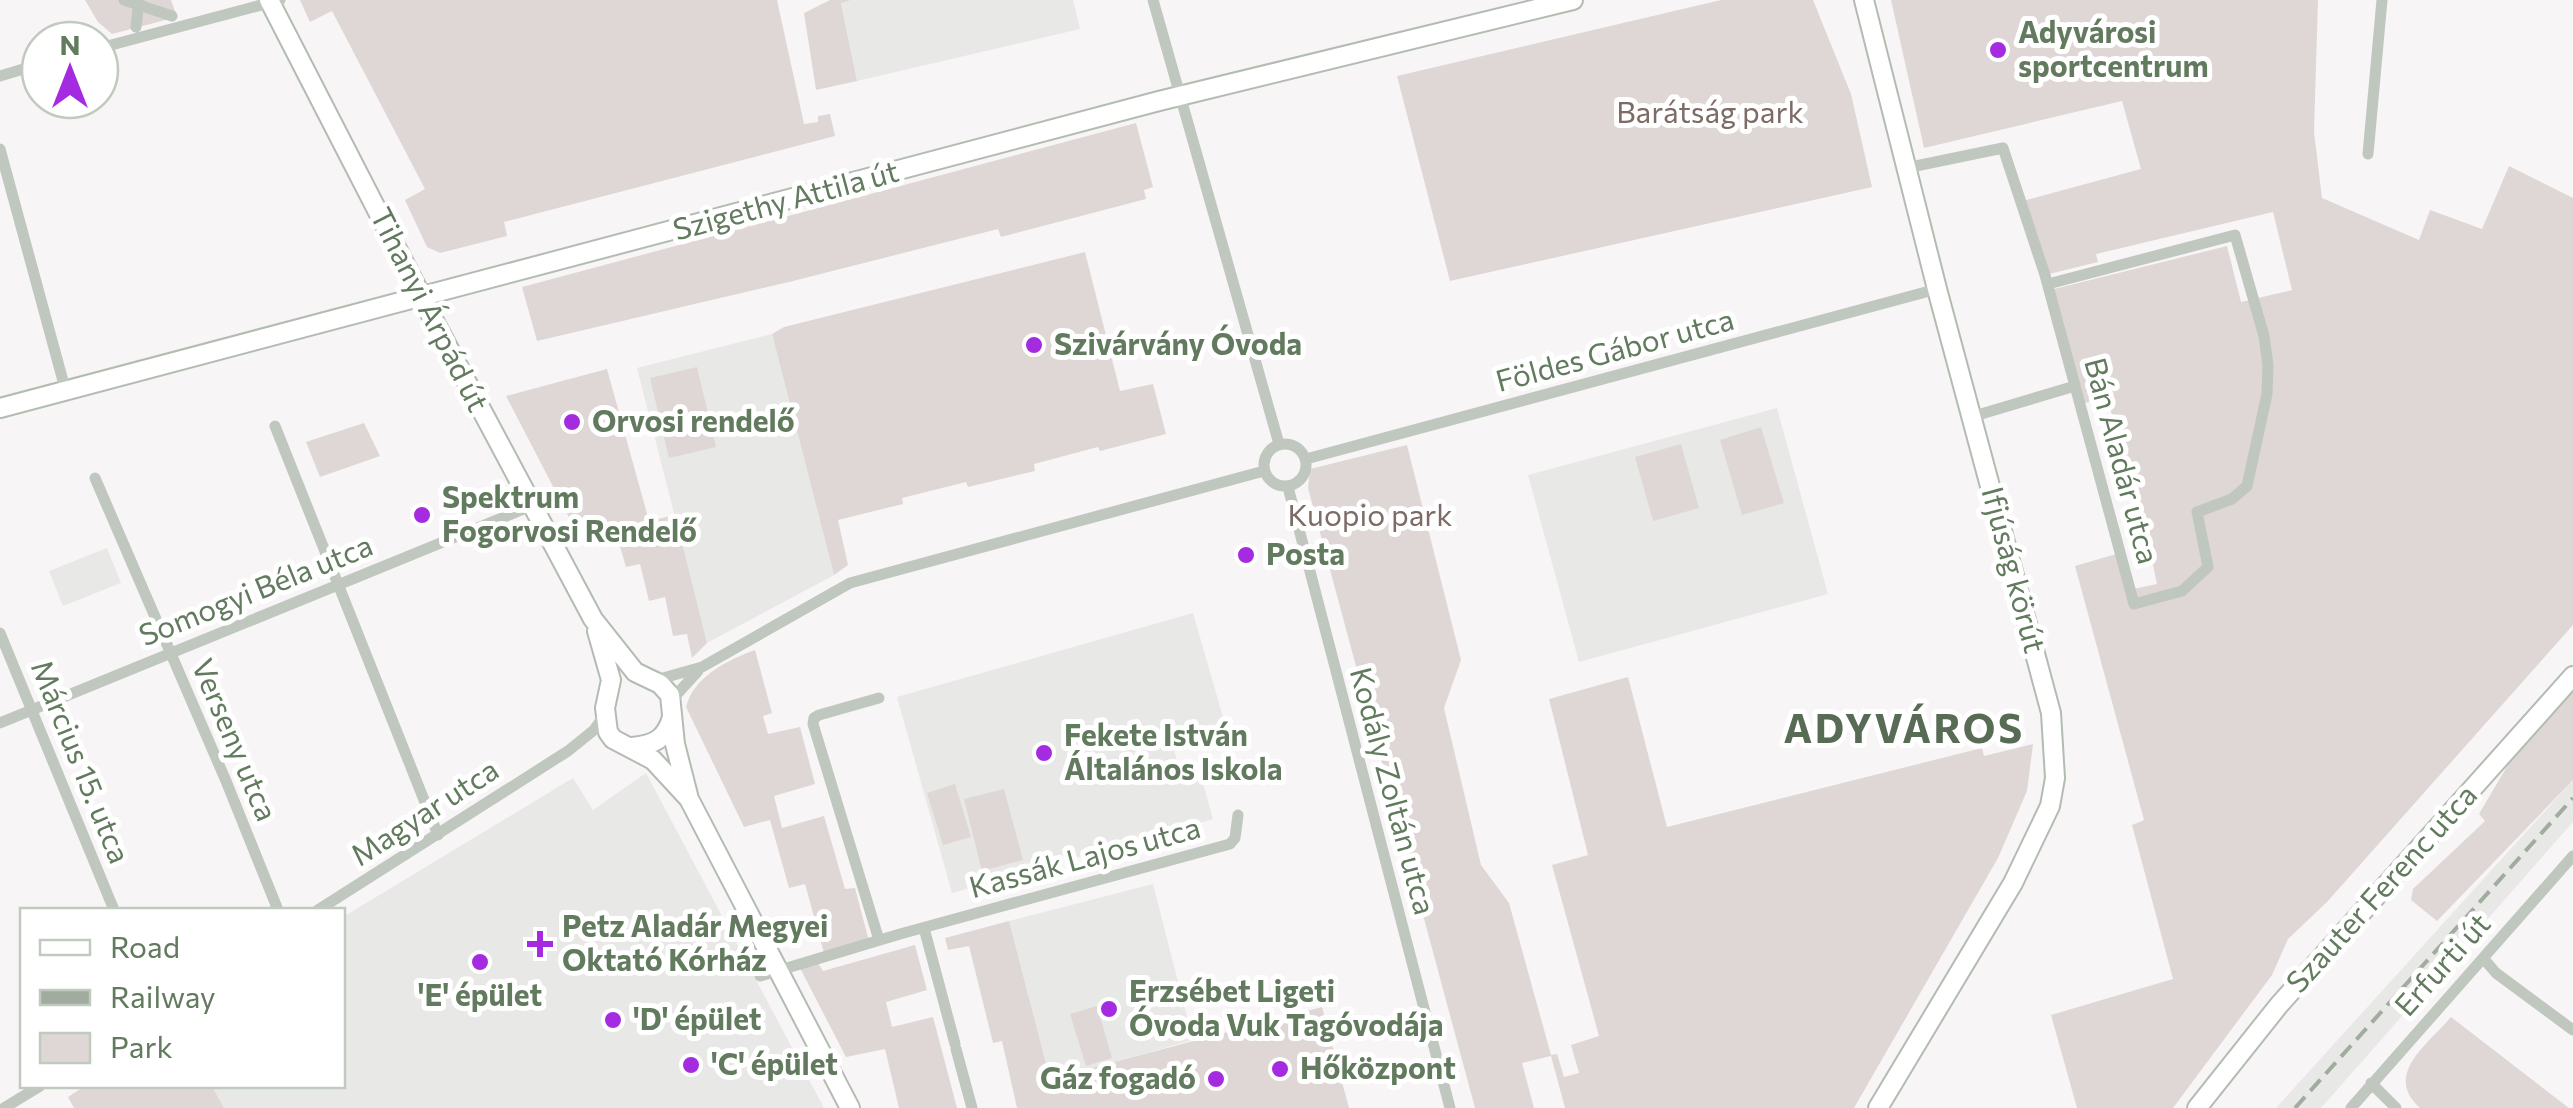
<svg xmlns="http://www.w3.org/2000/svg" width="2573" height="1108" font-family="Commissioner,sans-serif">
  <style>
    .built { fill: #e8e8e7 }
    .green { fill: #dfd7d6 }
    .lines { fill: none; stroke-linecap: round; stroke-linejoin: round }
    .secondary-casing { stroke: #b2bcb1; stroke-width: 22 }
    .street { stroke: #bfc7be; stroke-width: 11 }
    .secondary { stroke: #fff; stroke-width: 18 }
    .rail { stroke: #a0ac9e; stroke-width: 4; stroke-dasharray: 15 8; stroke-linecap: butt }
    .poi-dot { fill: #a52be1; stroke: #fff; stroke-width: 4 }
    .labels { text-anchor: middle; stroke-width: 10; stroke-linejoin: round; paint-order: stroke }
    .poi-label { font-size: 30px; font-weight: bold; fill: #627a5e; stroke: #fff; text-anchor: start }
    .park-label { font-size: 30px; fill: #7d6b66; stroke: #fff }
    .street-label { font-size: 30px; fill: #627a5e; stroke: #fff }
    .district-label { font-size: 40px; font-weight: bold; letter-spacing: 2.5px; fill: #576b55; stroke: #fff }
  </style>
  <rect width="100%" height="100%" fill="#f8f5f6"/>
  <path class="built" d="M851 0H1073L1080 29 857 81 841 2Z
    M772 334 834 575 707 643 637 368Z
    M1777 408 1828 594 1579 662 1528 475Z
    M107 548 121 583 63 606 49 571Z
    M1193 613 1227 731 1173 747 1179 767 1197 762 1213 819 952 893 897 697Z
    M646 773 824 1108H224L212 1086H342L343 917 573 778 593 810Z
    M2573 780V822L2321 1108H2276Z
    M1153 884 1193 1040 1050 1080 1009 921Z"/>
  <path class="green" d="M85 0H171L177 17 112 34 98 22Z
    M300 0H777L804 124 818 122V116L830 114 835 136 504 222 507 236 440 253 427 247 405 200 425 189 332 11 310 22Z
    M830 0H851L841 3 857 81 816 90 804 13Z
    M1721 0H1813L1851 94 1872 187 1450 281 1397 76Z
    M1891 0H2318L2314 132 2322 198 2419 240 2430 210 2482 229 2509 166 2573 198V625L2327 902 2288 939 2272 975 2173 1108H2077L2051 1015 2173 979 2132 825 2144 820 2075 566 2120 553 2114 529 2119 527 2133 589 2157 584 2144 521 2136 523 2108 398 2080 404 2050 290 2227 246 2241 302 2292 290 2273 212 2096 254 2098 262 2045 275 2019 202 2141 169 2122 101 1924 148Z
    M1136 123 1153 187 1144 190 1146 199 1001 237 998 229 789 282 537 341 522 287Z
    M1085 252 1120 391 1153 384 1166 434 1100 451 1098 447 1034 464 1035 471 968 487 966 482 902 498 903 504 838 520 848 565 834 575 772 334 784 327Z
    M697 367 716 447 669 458 650 378Z
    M607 369 649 521 675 515 707 643 692 658 687 634 673 636 665 597 649 601 640 564 626 567 614 526 599 530 596 521 574 527 506 396Z
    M364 423 380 456 320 477 306 442Z
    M1761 427 1784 503 1742 515 1720 440Z
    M1681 444 1699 508 1653 521 1635 457Z
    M1407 445 1461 660 1444 708 1481 865 1509 903 1551 1055 1557 1054 1564 1077 1579 1073 1571 1045 1599 1036 1552 865 1588 855 1549 699 1628 677 1667 827 1982 748 1984 756 2033 744 2027 791 1998 858 1854 1108H1565L1551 1056 1522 1063 1534 1108H1475L1308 488 1310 469Z
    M755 650 772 713 763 716 768 734 800 727 815 784 774 796 782 828 824 816 845 889 855 888 869 941 824 953 805 884 789 888 770 820 744 827 686 707C694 676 728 660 755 650Z
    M2573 692V780L2437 921 2411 900 2413 889 2485 821 2479 814 2512 758Z
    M955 784 971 837 943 845 927 793Z
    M1004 789 1023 860 982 871 964 799Z
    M1009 921 1050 1079 1322 1007 1349 1108H1017L1002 1041 993 1043 969 946 948 950 945 938Z
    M915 945 927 990 886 1002 892 1027 933 1017 957 1108H899L885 1049 846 1057 800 968 818 963 823 971Z
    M1097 1006 1112 1058 1086 1066 1070 1014Z
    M2451 1017 2569 1108H2420C2383 1075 2427 1045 2451 1017Z
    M85 1086H212L224 1108H74L68 1097Z"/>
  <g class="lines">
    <defs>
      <path id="secondary" d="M269 0 433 319 593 619 635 672 660 684 670 695 675 744 689 799
        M1864 0 1937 289 2051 713 2055 778 2050 806 2013 883 1878 1108
        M0 408 1159 101 1573 0
        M597 631 611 680 605 708 608 732 613 739 653 760 689 799 850 1108
        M632 747C654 745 666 739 672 717
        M2197 1108 2279 1005 2573 676"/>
    </defs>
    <use href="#secondary" class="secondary-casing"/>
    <path class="street" d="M124 0 172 16
      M1153 0 1279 444
      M136 27 139 0
      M100 48 280 0
      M0 76 40 64
      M0 149 66 392
      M2368 154 2382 0
      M1906 168 2003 148 2045 275 2134 604 2182 591 2208 567 2197 512 2232 499 2247 486 2267 394 2268 365 2264 336 2235 235 2048 284
      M1971 417 2075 386
      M275 426 438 835
      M1264 465a21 21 0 1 1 42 0a21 21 0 1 1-42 0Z
      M1306 459 1937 289
      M95 478 226 781 278 910
      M1288 487 1450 1108
      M0 633 114 910
      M656 680 702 667 850 583 1264 471
      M879 698 819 715 814 718 813 724 879 940
      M673 703 677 694 698 671
      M0 723 531 506
      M318 910 568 751 594 730 604 716
      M924 928 955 1044
      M2483 958 2496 973 2573 1030
      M760 976 900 934 1230 844 1235 838 1238 815
      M956 1049 972 1108
      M2371 1083 2396 1108
      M4 1108 40 1086
      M2351 1108 2573 856"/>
    <use href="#secondary" class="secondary"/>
    <path class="rail" d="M2295 1108 2573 798"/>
  </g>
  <g class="poi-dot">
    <circle cx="1998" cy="50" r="10"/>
    <circle cx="1034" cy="345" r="10"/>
    <circle cx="572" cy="422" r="10"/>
    <circle cx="422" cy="515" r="10"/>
    <circle cx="1246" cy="555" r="10"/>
    <circle cx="1044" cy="753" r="10"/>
    <path d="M535 929h10v10h10v10h-10v10h-10v-10h-10v-10h10z"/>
    <circle cx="480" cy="962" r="10"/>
    <circle cx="1109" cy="1009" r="10"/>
    <circle cx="613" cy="1020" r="10"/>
    <circle cx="691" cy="1065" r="10"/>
    <circle cx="1280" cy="1069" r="10"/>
    <circle cx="1216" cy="1079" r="10"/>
  </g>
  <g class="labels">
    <g class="poi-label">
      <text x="2018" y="43">Adyvárosi<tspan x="2018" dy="34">sportcentrum</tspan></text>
      <text x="1054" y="355">Szivárvány Óvoda</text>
      <text x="592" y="432">Orvosi rendelő</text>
      <text x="442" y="508">Spektrum<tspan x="442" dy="34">Fogorvosi Rendelő</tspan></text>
      <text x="1266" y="565">Posta</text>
      <text x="1064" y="746">Fekete István<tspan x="1064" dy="34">Általános Iskola</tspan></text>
      <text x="562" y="937">Petz Aladár Megyei<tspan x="562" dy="34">Oktató Kórház</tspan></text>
      <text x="1129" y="1002">Erzsébet Ligeti<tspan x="1129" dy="34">Óvoda Vuk Tagóvodája</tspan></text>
      <text x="480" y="1006" text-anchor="middle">'E' épület</text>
      <text x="633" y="1030">'D' épület</text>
      <text x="711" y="1075">'C' épület</text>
      <text x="1300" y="1079">Hőközpont</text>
      <text x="1196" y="1089" text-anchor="end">Gáz fogadó</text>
    </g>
    <g class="park-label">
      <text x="1710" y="123">Barátság park</text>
      <text x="1370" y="526">Kuopio park</text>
    </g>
    <g class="street-label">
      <text transform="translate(786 201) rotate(-15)" y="10">Szigethy Attila út</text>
      <text transform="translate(429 310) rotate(63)" y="10">Tihanyi Árpád út</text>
      <text transform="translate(1615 351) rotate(-15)" y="10">Földes Gábor utca</text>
      <text transform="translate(2121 461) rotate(75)" y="10">Bán Aladár utca</text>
      <text transform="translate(2013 570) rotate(75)" y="10">Ifjúság körút</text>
      <text transform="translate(256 591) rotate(-22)" y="10">Somogyi Béla utca</text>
      <text transform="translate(234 740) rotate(67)" y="10">Verseny utca</text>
      <text transform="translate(80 762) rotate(68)" y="10">Március 15. utca</text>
      <text transform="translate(1392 791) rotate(75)" y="10">Kodály Zoltán utca</text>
      <text transform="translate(425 813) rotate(-33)" y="10">Magyar utca</text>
      <text transform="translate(1085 858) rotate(-15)" y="10">Kassák Lajos utca</text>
      <text transform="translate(2382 889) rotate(-48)" y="10">Szauter Ferenc utca</text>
      <text transform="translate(2443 965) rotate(-48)" y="10">Erfurti út</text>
    </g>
    <g class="district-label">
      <text x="1904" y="743">ADYVÁROS</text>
    </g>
  </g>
  <rect x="20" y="908" width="325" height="180" fill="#ffffff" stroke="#c0cabf" stroke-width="2.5"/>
  <rect x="40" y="940" width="50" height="15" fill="#ffffff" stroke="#c0cabf" stroke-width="2.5"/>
  <text x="110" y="958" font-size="30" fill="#627a5e">Road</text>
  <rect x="40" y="990" width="50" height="15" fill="#a0ac9e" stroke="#c0cabf" stroke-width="2.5"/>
  <text x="110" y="1008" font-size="30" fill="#627a5e">Railway</text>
  <rect x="40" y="1033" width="50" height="30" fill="#dfd7d6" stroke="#c0cabf" stroke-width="2.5"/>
  <text x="110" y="1058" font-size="30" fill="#627a5e">Park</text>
  <g transform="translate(70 70)"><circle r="48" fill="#ffffff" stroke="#c0cabf" stroke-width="2.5"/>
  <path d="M0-8L18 38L0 25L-18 38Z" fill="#a52be1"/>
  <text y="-15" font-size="28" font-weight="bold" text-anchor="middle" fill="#627a5e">N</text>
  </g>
</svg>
